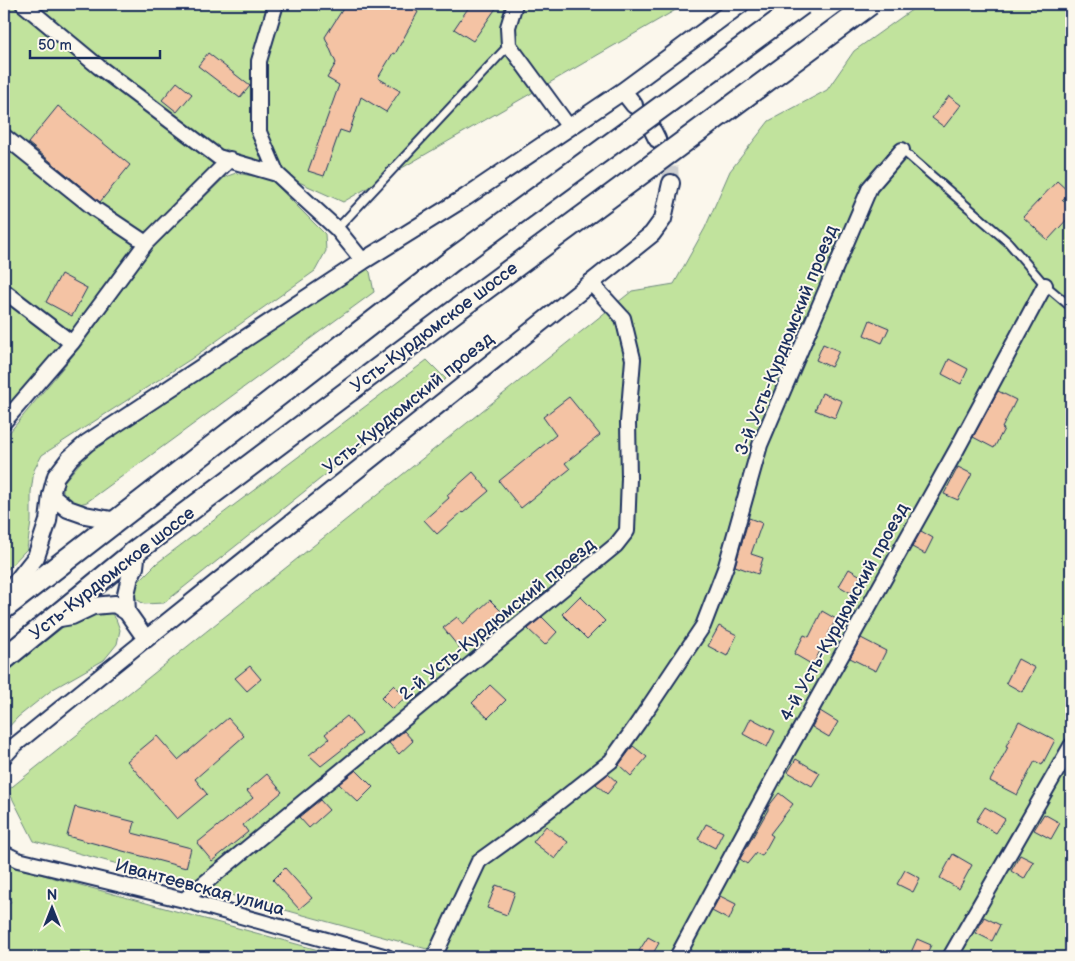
<svg xmlns="http://www.w3.org/2000/svg" width="1075" height="961" font-family="'Balsamiq Sans',sans-serif">
  <style>
    .green { fill: #c1e39d; stroke: #6e897e }
    .building { fill: #f4c3a4; stroke: #1b2f5e }
    .lines { fill: none; stroke-linecap: round; stroke-linejoin: round }
    .tertiary-tunnel { stroke: #cecfd0; stroke-width: 16; stroke-dasharray: 16 8; stroke-linecap: butt }
    .service-casing { stroke: #1b2f5e; stroke-width: 11 }
    .minor-casing { stroke: #1b2f5e; stroke-width: 18 }
    .tertiary-casing { stroke: #1b2f5e; stroke-width: 20 }
    .primary-casing { stroke: #1b2f5e; stroke-width: 25 }
    .service { stroke: #fbf7ec; stroke-width: 7 }
    .minor { stroke: #fbf7ec; stroke-width: 14 }
    .tertiary { stroke: #fbf7ec; stroke-width: 16 }
    .primary { stroke: #fbf7ec; stroke-width: 21 }
    .primary-bridge-casing { stroke: #1b2f5e; stroke-width: 25; stroke-linecap: butt }
    .primary-bridge { stroke: #fbf7ec; stroke-width: 21 }
    .labels { text-anchor: middle; stroke-width: 4; stroke-linejoin: round; paint-order: stroke }
    .street-label { font-size: 18px; fill: #1b2f5e; stroke: #fbf7ec }
  </style>
  <rect width="100%" height="100%" fill="#fbf7ec"/>
  <filter id="ink" filterUnits="userSpaceOnUse"><feTurbulence type="fractalNoise" baseFrequency=".02" numOctaves="2"/><feDisplacementMap in="SourceGraphic" scale="10" xChannelSelector="R" yChannelSelector="G"/><feConvolveMatrix kernelMatrix="1 2 1 2 8 2 1 2 1" color-interpolation-filters="sRGB"/></filter>
  <g filter="url(#ink)">
    <path class="green" d="M4 4H686L343 202 226 149 4 413Z
      M920 4H1071V957H456L34 841 8 790 632 291 674 284 705 228 730 171 769 121 827 90 854 51Z
      M236 173 270 179 325 234 326 251 315 271 191 359 42 455 34 470 31 492V522L27 549 4 573V439L80 347 152 248 225 177Z
      M366 268 370 272 374 292 87 502 76 505 63 494V483L90 451 180 393Z
      M427 360 446 379 164 603 144 604 136 599 134 586 157 563Z
      M95 611 110 612 116 619 120 630 117 644 104 660 53 689 18 717 4 732V673L72 620Z
      M4 863 18 868 344 957H4V907L11 902 4 890Z"/>
    <path class="building" d="M346 4H405L418 12 395 54 393 53 378 78 400 91 386 112 361 97 349 133 340 130 324 176 308 171 339 85 327 78 336 63 325 37Z
      M471 4H499L473 41 454 29Z
      M208 53 250 86 240 98 198 66Z
      M177 82 192 94 177 112 162 100Z
      M949 96 961 105 944 127 932 118Z
      M58 106 130 165 100 202 28 143Z
      M1057 181 1070 193 1062 200 1071 209V215L1048 240 1023 217Z
      M61 274 87 288 72 316 46 302Z
      M870 320 889 328 882 343 864 335Z
      M823 344 839 351 831 367 816 360Z
      M949 359 968 369 961 384 942 374Z
      M998 391 1016 400 1002 428 1004 429 994 448 973 437Z
      M822 393 842 401 835 418 815 410Z
      M569 397 600 435 565 463 570 469 521 508 499 481 556 435 543 417Z
      M958 467 972 474 958 500 944 494Z
      M473 472 489 491 463 513 462 512 437 534 424 520 449 498 447 495Z
      M749 518 762 523 751 554 763 558 758 574 735 566Z
      M921 531 933 538 925 554 912 547Z
      M849 569 861 576 851 593 839 586Z
      M580 596 605 621 587 639 562 614Z
      M490 600 504 614 462 651 443 628 457 617 463 624Z
      M822 611 836 619 813 665 794 654 804 635 809 637Z
      M542 617 557 632 545 645 528 629Z
      M719 626 737 635 727 656 708 646Z
      M861 638 886 651 876 671 850 658Z
      M1018 659 1035 668 1022 692 1006 683Z
      M250 666 261 679 247 691 235 678Z
      M394 685 406 697 392 709 381 698Z
      M490 685 506 700 488 718 472 703Z
      M820 711 838 722 829 737 812 727Z
      M347 716 362 734 321 766 309 755 329 739 325 734Z
      M228 718 244 736 195 779 207 794 177 819 127 761 157 736 178 760Z
      M751 718 775 731 767 747 743 734Z
      M1019 721 1055 740 1042 765 1035 761 1017 795 990 781 1008 747 1006 746Z
      M404 731 413 741 399 754 389 743Z
      M633 746 647 757 631 776 619 765Z
      M796 759 820 773 812 786 788 772Z
      M356 770 373 787 358 802 339 784Z
      M267 774 282 792 243 825 248 832 212 861 197 843 253 798 247 791Z
      M608 774 617 782 607 794 596 784Z
      M779 793 793 804 770 834 773 836 762 856 756 853 747 864 740 859 768 810V807Z
      M320 800 329 810 309 828 299 817Z
      M75 807 135 822 132 833 191 848 186 868 67 836Z
      M985 807 1005 819 996 833 976 821Z
      M1044 814 1060 823 1051 839 1034 830Z
      M706 824 723 832 715 848 698 839Z
      M546 826 568 842 555 859 533 842Z
      M953 854 972 865 959 889 940 878Z
      M1020 855 1034 862 1024 879 1011 871Z
      M285 868 312 898 299 909 273 880Z
      M905 870 920 878 913 892 897 884Z
      M496 885 515 892 507 915 487 908Z
      M720 896 736 904 729 920 712 911Z
      M984 917 1000 925 992 941 976 933Z
      M648 937 659 943 651 957 639 951Z
      M917 939 931 945 925 957H909Z"/>
    <g class="lines">
      <path class="tertiary-tunnel" d="M661 145 670 162 671 183"/>
      <defs>
        <path id="service" d="M902 150 1008 242 1045 285 1071 307
          M337 229 509 45"/>
        <path id="minor" d="M23 4 99 67 218 157 277 174 337 229 363 261
          M276 4 259 61V132L277 174
          M515 4 508 27 509 45 569 127
          M4 136 95 209 146 243
          M4 291 72 343
          M4 422 72 343 146 243 230 159
          M4 757 15 745 146 639
          M4 853 18 860 184 900 387 957
          M184 900 616 545 627 531 629 478 628 422 633 359 623 318 590 282
          M434 957 479 861 540 817 611 761 638 723 703 626 726 566 760 445 870 187 902 150
          M677 957 788 751 957 449 1045 285
          M950 957 1071 746"/>
        <path id="tertiary" d="M623 91 634 105
          M653 131 657 139
          M51 495 68 509 85 515 117 521
          M7 606 13 586 36 557 48 521 51 495 56 476 70 458 87 443 363 261 466 197 623 91 741 4
          M127 612 126 594 130 577 135 567 137 550
          M54 619 72 616 93 606 115 604 127 612 146 639 652 234 663 219 671 183"/>
        <path id="primary" d="M4 608 454 259
          M4 659 137 550 478 294"/>
      </defs>
      <use href="#service" class="service-casing"/>
      <use href="#minor" class="minor-casing"/>
      <use href="#tertiary" class="tertiary-casing"/>
      <use href="#primary" class="primary-casing"/>
      <use href="#service" class="service"/>
      <use href="#minor" class="minor"/>
      <use href="#tertiary" class="tertiary"/>
      <use href="#primary" class="primary"/>
      <defs>
        <path id="primary-bridge" d="M454 259 802 4
          M478 294 870 4"/>
      </defs>
      <use href="#primary-bridge" class="primary-bridge-casing"/>
      <use href="#primary-bridge" class="primary-bridge"/>
    </g>
  </g>
  <g class="labels">
    <g class="street-label">
      <text transform="translate(434 327) rotate(-37)" y="6">Усть-Курдюмское шоссе</text>
      <text transform="translate(786 340) rotate(-68)" y="6">3-й Усть-Курдюмский проезд</text>
      <text transform="translate(408 403) rotate(-39)" y="6">Усть-Курдюмский проезд</text>
      <text transform="translate(112 573) rotate(-38)" y="6">Усть-Курдюмское шоссе</text>
      <text transform="translate(844 612) rotate(-61)" y="6">4-й Усть-Курдюмский проезд</text>
      <text transform="translate(497 619) rotate(-39)" y="6">2-й Усть-Курдюмский проезд</text>
      <text transform="translate(200 887) rotate(15)" y="6">Ивантеевская улица</text>
    </g>
  </g>
  <rect width="1075" height="961" fill="none" stroke="#fbf7ec" stroke-width="20"/>
  <rect x="10" y="10" width="1055" height="941" fill="none" stroke="#1b2f5e" stroke-width="2" filter="url(#ink)"/>
  <g transform="translate(52 908)" stroke="#fbf7ec" stroke-width="4" paint-order="stroke">
  <path d="M0-4L9 19L0 12L-9 19Z" fill="#1b2f5e"/>
  <text y="-8" font-size="14" font-weight="bold" text-anchor="middle" fill="#1b2f5e">N</text>
  </g>
  <path d="M30 50v8h130v-8" fill="none" stroke="#1b2f5e" stroke-width="2.5"/>
  <text x="38" y="50" font-size="15" fill="#1b2f5e" stroke="#fbf7ec" stroke-width="4" paint-order="stroke">50 m</text>
</svg>
